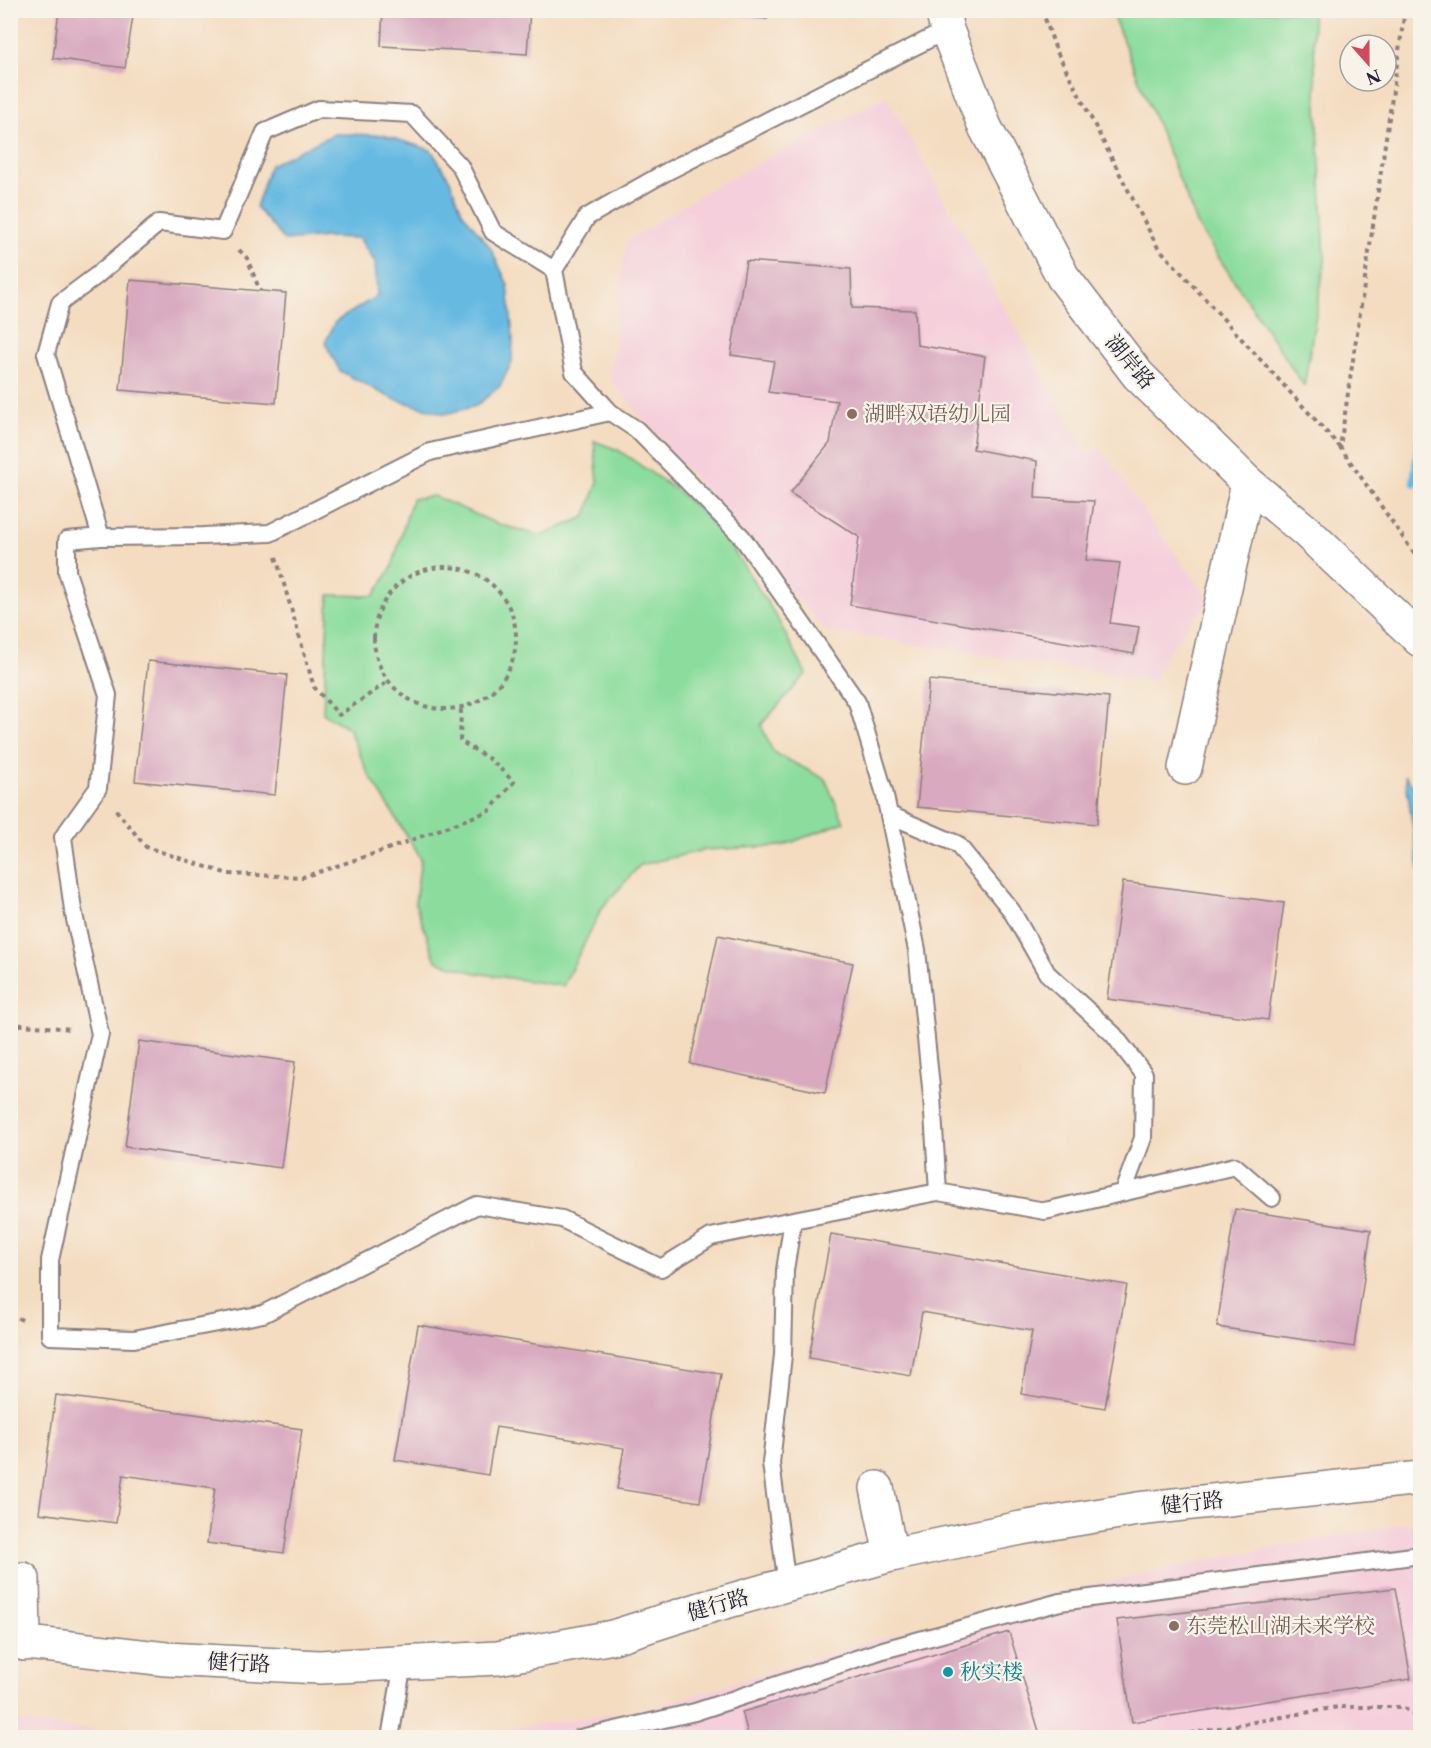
<svg xmlns="http://www.w3.org/2000/svg" width="1431" height="1748" font-family="'Libre Caslon Text','Noto Serif SC',serif">
  <style>
    .built { fill: #f5cfdb }
    .green { fill: #8cdd9d; stroke: #57806c; stroke-width: 1.5 }
    .water { fill: #66bae2; stroke: #446e8e; stroke-width: 1.5 }
    .lines { fill: none; stroke-linecap: round; stroke-linejoin: round }
    .stream { stroke: #66bae2; stroke-width: 10 }
    .building { fill: #d8a9bf }
    .lane-casing { stroke: #8b7f7e; stroke-width: 20 }
    .street-casing { stroke: #8b7f7e; stroke-width: 36 }
    .secondary-casing { stroke: #8b7f7e; stroke-width: 36 }
    .path { stroke: #8b7f7e; stroke-width: 4; stroke-dasharray: 4.5 4.5; stroke-linecap: butt }
    .lane { stroke: #fff; stroke-width: 16 }
    .street { stroke: #fff; stroke-width: 33 }
    .secondary { stroke: #fff; stroke-width: 33 }
    .education-dot { fill: #8d6e63; stroke: #f7f3e8; stroke-width: 2 }
    .culture-dot { fill: #0f9aa8; stroke: #f7f3e8; stroke-width: 2 }
    .labels { text-anchor: middle; stroke-width: 4.5; stroke-linejoin: round; paint-order: stroke }
    .street-label { font-size: 21px; fill: #22223b; stroke: #f7f3e8 }
    .education-label { font-size: 21px; fill: #785e54; stroke: #f7f3e8; text-anchor: start }
    .culture-label { font-size: 21px; fill: #0d838f; stroke: #f7f3e8; text-anchor: start }
  </style>
  <rect width="100%" height="100%" fill="#f7f3e8"/>
  <filter id="ink" filterUnits="userSpaceOnUse"><feTurbulence type="fractalNoise" baseFrequency=".0167" numOctaves="2"/><feDisplacementMap in="SourceGraphic" scale="12" xChannelSelector="R" yChannelSelector="G"/><feConvolveMatrix kernelMatrix="1 2 1 2 8 2 1 2 1" color-interpolation-filters="sRGB"/></filter>
  <filter id="wash" filterUnits="userSpaceOnUse"><feTurbulence type="fractalNoise" baseFrequency=".008" numOctaves="4" result="noise"/><feDisplacementMap in="SourceGraphic" scale="24" xChannelSelector="R" yChannelSelector="G"/><feGaussianBlur stdDeviation="1.35" result="paint"/><feColorMatrix in="noise" values="0 0 0 0 0 0 0 0 0 0 0 0 0 0 0 0 0 1.4 0 .05"/><feComposite in="paint" operator="in"/></filter>
  <g filter="url(#wash)">
    <rect width="100%" height="100%" fill="#f4dcc0"/>
    <path class="built" d="M886 96 1086 453 1101 449 1153 524 1211 601 1191 621 1167 653 1154 681 826 631 610 380 626 242 708 190Z
      M1420 1521V1737L440 1738 647 1709 857 1645 999 1606 1198 1562Z
      M11 1721 150 1737H11Z"/>
    <path class="green" d="M1111 11H1312L1325 261 1304 386 1199 228Z
      M594 441 618 450 679 492 720 529 776 616 806 674 761 725 773 752 825 779 844 822 782 846 704 850 640 865 602 908 563 986 476 973 436 961 415 903 421 859 368 773 348 728 323 713 329 595 374 596 392 567 412 499 434 496 495 523 541 536 585 517 598 482Z"/>
    <path class="water" d="M334 134 383 135 431 150 450 180 462 212 490 247 508 285 513 338 512 362 500 386 476 406 445 414 391 398 340 371 325 343 335 322 377 296 375 262 359 238 326 237 285 241 256 207 270 165Z
      M1405 775 1420 796V873L1419 868Z"/>
    <g class="lines">
      <path class="stream" d="M1415 482 1420 443
        M1412 733 1420 765"/>
    </g>
    <g id="blocks">
      <path class="building" d="M59 10H134L125 68 53 58Z
        M383 10H530L527 54 381 46Z
        M704 10H768L767 19 703 12Z
        M746 261 851 269 852 308 915 310 917 345 985 356 973 449 1037 461 1035 498 1094 501 1086 560 1120 563 1110 623 1139 627 1134 654 850 605 859 537 790 493 830 443 837 401 768 392 774 361 731 355Z
        M130 280 286 293 276 403 120 390Z
        M148 661 287 675 275 795 135 781Z
        M929 680 1109 697 1097 824 917 807Z
        M1123 882 1284 903 1268 1020 1107 999Z
        M718 935 853 963 825 1093 690 1064Z
        M139 1041 295 1062 281 1168 125 1147Z
        M1235 1209 1371 1230 1354 1347 1217 1327Z
        M831 1234 1127 1285 1105 1408 1021 1394 1032 1331 922 1312 911 1376 809 1358Z
        M418 1325 721 1374 700 1502 617 1489 624 1448 496 1427 488 1475 395 1460Z
        M56 1395 302 1429 284 1553 207 1543 215 1488 123 1475 116 1523 39 1513Z
        M1395 1588 1411 1679 1132 1722 1117 1620Z
        M1009 1632 1041 1738H749L742 1712Z"/>
    </g>
  </g>
  <g filter="url(#ink)">
    <use href="#blocks" fill-opacity="0" stroke="#8b7f7e" stroke-width="1.5"/>
    <g class="lines">
      <defs>
        <path id="lane" d="M610 412 430 452 270 533 203 536 101 537 67 540V572L108 695 98 788 63 837 73 910 100 1034 50 1260V1336L134 1339 263 1314 477 1205 562 1219 661 1268 711 1237 793 1220
          M101 537 46 354 60 303 96 276 159 223 223 231 265 132 319 109 412 114 460 166 493 232 554 270
          M890 815 957 844 1011 910 1047 973 1113 1034 1144 1074 1143 1138 1123 1192
          M938 1192 1045 1211 1235 1166 1272 1198
          M787 1586 771 1463 783 1355 785 1270 793 1220 938 1192 932 1097 917 950 884 791 857 702 742 537 637 430 610 412 574 372 554 270 587 217 668 171 947 30
          M390 1738 403 1663
          M580 1738 695 1712 883 1650 1060 1602 1420 1555"/>
        <path id="street" d="M1185 768 1248 483
          M877 1488 891 1555
          M23 1579 24 1644"/>
        <path id="secondary" d="M942 10 947 30 985 127 1063 277 1138 375 1248 483 1307 532 1420 640
          M10 1641 166 1659 319 1667 498 1658 613 1637 704 1608 891 1555 1021 1528 1138 1509 1420 1478"/>
      </defs>
      <use href="#lane" class="lane-casing"/>
      <use href="#street" class="street-casing"/>
      <use href="#secondary" class="secondary-casing"/>
      <path class="path" d="M1042 10 1056 50 1157 246 1340 447
        M1405 10 1340 447 1420 562
        M239 250 247 258 260 291
        M276 557 314 687 339 715 389 681
        M374 638a71 71 0 1 1 142 0a71 71 0 1 1-142 0Z
        M116 810 146 847 228 874 303 877 385 850 489 811 514 782 491 760 460 741 461 708
        M10 1024 72 1029
        M10 1314 24 1321
        M1164 1738 1338 1707H1403L1420 1720"/>
      <use href="#lane" class="lane"/>
      <use href="#street" class="street"/>
      <use href="#secondary" class="secondary"/>
    </g>
  </g>
  <g class="education-dot">
    <circle cx="852" cy="414" r="6"/>
    <circle cx="1174" cy="1626" r="6"/>
  </g>
  <circle class="culture-dot" cx="948" cy="1672" r="6"/>
  <g class="labels">
    <g class="street-label">
      <text transform="translate(1130 362) rotate(50)" y="7">湖岸路</text>
      <text transform="translate(1192 1503) rotate(-6)" y="7">健行路</text>
      <text transform="translate(718 1605) rotate(-16)" y="7">健行路</text>
      <text transform="translate(239 1663) rotate(3)" y="7">健行路</text>
    </g>
    <g class="education-label">
      <text x="864" y="421">湖畔双语幼儿园</text>
      <text x="1186" y="1633">东莞松山湖未来学校</text>
    </g>
    <g class="culture-label">
      <text x="960" y="1679">秋实楼</text>
    </g>
  </g>
  <rect width="1431" height="1748" fill="none" stroke="#f7f3e8" stroke-width="36"/>
  <g transform="translate(1368 63) rotate(159)"><circle r="28" fill="#f7f3e8" stroke="#a29fa3" stroke-width="1.5"/>
  <path d="M0-4.5L10 22L0 15L-10 22Z" fill="#d1495b"/>
  <text y="-9" font-size="16" font-weight="bold" text-anchor="middle" fill="#22223b">N</text>
  </g>
</svg>
